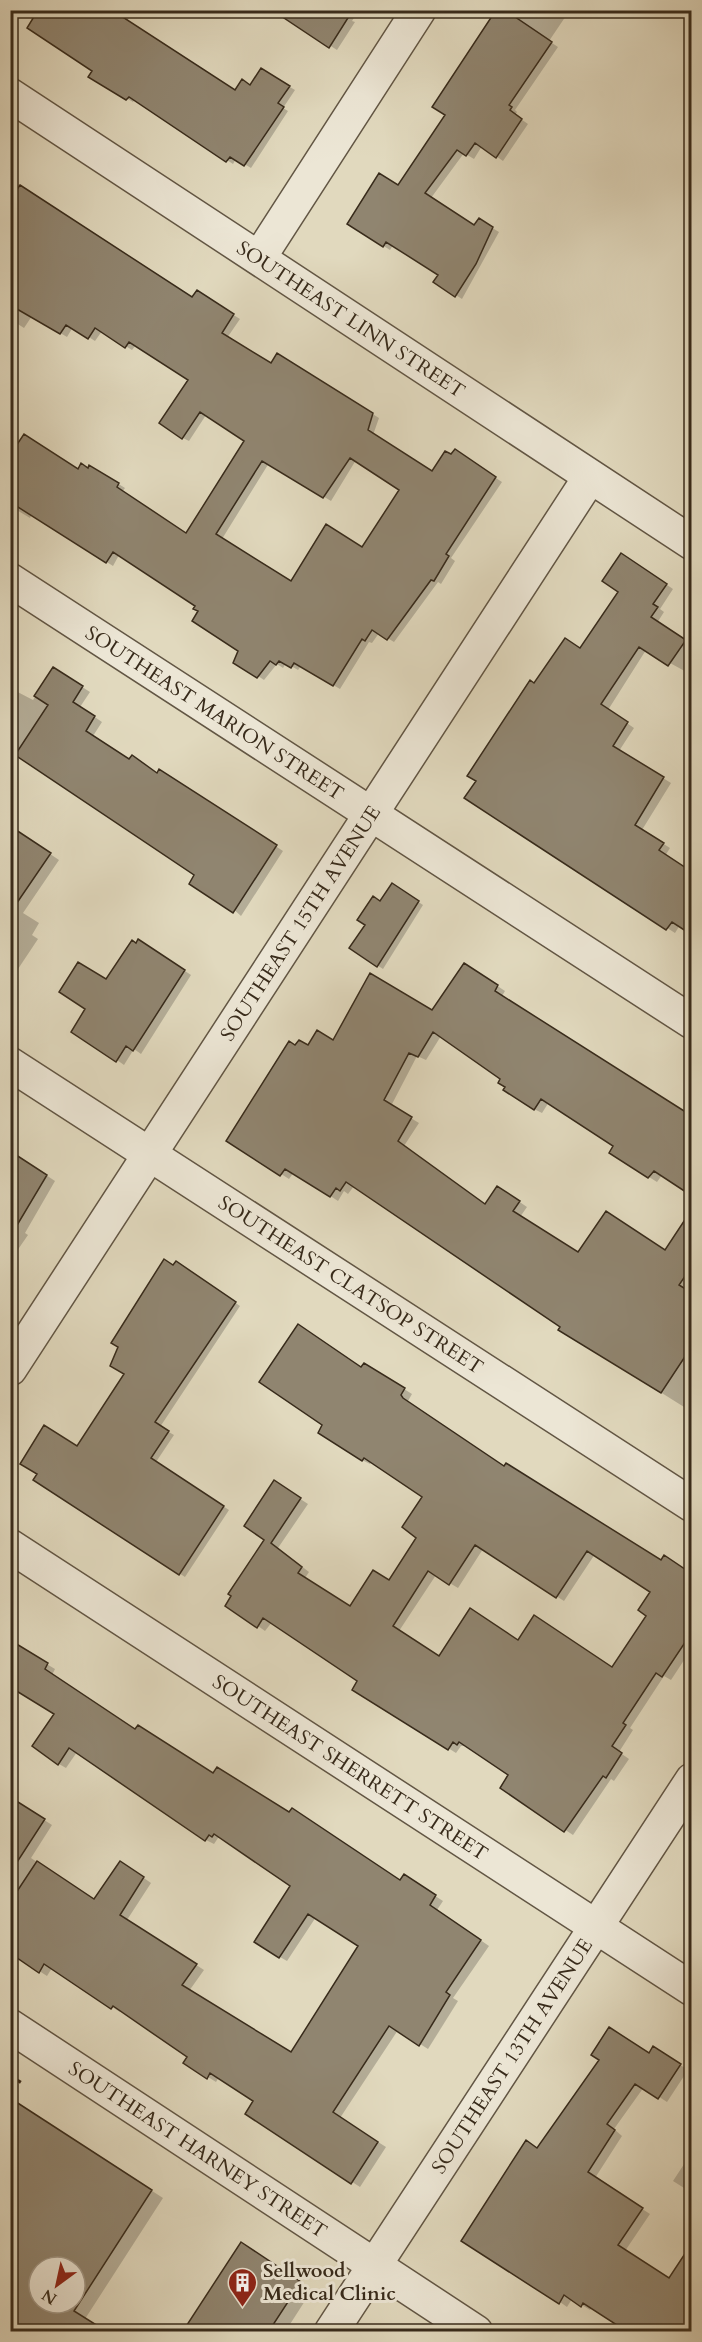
<svg xmlns="http://www.w3.org/2000/svg" width="702" height="2342" font-family="Cardo,serif">
  <style>
    .shadow { fill: #0003; fill-rule: evenodd }
    .building { fill: #908570; stroke: #382b1b; stroke-width: 1.5; fill-rule: evenodd }
    .lines { fill: none; stroke-linecap: round; stroke-linejoin: round }
    .minor-casing { stroke: #625644; stroke-width: 36 }
    .path { stroke: #382b1b; stroke-width: 4; stroke-dasharray: 4.5 3; stroke-linecap: butt }
    .minor { stroke: #ece6d5; stroke-width: 33 }
    .labels { text-anchor: middle; stroke-width: 6; stroke-linejoin: round; paint-order: stroke }
    .street-label { font-size: 20px; fill: #382b1b; stroke: #ece6d5 }
    .poi-label { font-size: 20px; font-weight: bold; fill: #382b1b; stroke: #ece6d5; text-anchor: start }
  </style>
  <rect width="100%" height="100%" fill="#e1d9be"/>
  <filter id="stains"><feTurbulence type="fractalNoise" baseFrequency=".00333" numOctaves="4"/><feColorMatrix values="0 0 0 0 .2 0 0 0 0 .09 0 0 0 0 .02 0 0 0 .5 -.17"/></filter>
  <radialGradient id="worn" r=".72"><stop offset=".6" stop-color="#630" stop-opacity="0"/><stop offset="1" stop-color="#630" stop-opacity=".3"/></radialGradient>
  <path class="shadow" d="M40 10H134L127 21 236 92 251 86 261 70 295 90 283 108 288 111 251 168 236 159 233 164 135 99 133 102 90 76 94 71Z
    M275 10H359L352 21 355 22 337 50Z
    M498 10H570L549 41 558 47 515 110 517 112 515 115 528 124 503 161 482 146 474 159 464 153 431 198 475 227 479 220 499 232 462 299 435 282 441 275 393 245 390 250 349 224 398 186 447 115Z
    M10 179 193 299 203 296 240 319 227 338 272 365 278 355 379 418 373 435 433 473 451 456 461 455 502 482 451 558 455 561 441 584 438 582 394 642 379 633 372 643 369 642 340 689 301 666 298 670 286 663 283 668 277 664 264 680 258 676 240 651 197 606 119 555 113 566 32 514 30 518 10 506V451L78 470H96L125 488 122 492 187 535 246 441 206 415 189 441 183 438 190 379 136 345 132 350 102 331 95 341 73 327 67 337 32 316 24 328 10 319ZM356 460 401 489 363 549 292 582 222 539 269 463 331 501Z
    M629 559 673 589 660 609 664 612 657 623 692 645V675L646 650 608 710 634 728 619 751 671 783 642 830 670 848 665 856 680 925 675 933 466 798 535 685 581 650 620 592Z
    M54 669 90 692 80 707 102 722 93 736 130 760 157 774 167 775 283 851 241 916 196 875 10 750V688L33 700Z
    M10 827 59 860 23 913 39 923 32 935 38 939 12 978Z
    M393 885 423 905 383 969 351 948Z
    M146 945 191 975 141 1054 134 1049 124 1065 117 1060 107 981Z
    M472 969 505 991 502 996 662 1175 657 1182 649 1177 611 1152 615 1146 549 1102 542 1113 534 1109 507 1087 502 1078 441 1036 426 1060 417 1056 391 1106 419 1123 404 1146 486 1205 505 1192 527 1207 520 1217 579 1254 614 1217 692 1269V1282L686 1291 692 1294V1412L560 1329 562 1327 354 1186 348 1194 344 1191 338 1201 294 1172 289 1179 228 1140 296 1047H308L334 1041 433 1012Z
    M10 1151 55 1181 25 1233 28 1235 10 1261Z
    M182 1266 240 1306 160 1427 174 1435 156 1462 229 1510 185 1577 35 1480 78 1448 126 1374 174 1267Z
    M362 1368 372 1369 412 1394 408 1401 411 1404 504 1467 661 1562 692 1575V1648L671 1680 664 1676 630 1728 633 1730 619 1752 629 1759 614 1781 611 1779 573 1835 502 1788 511 1774 467 1746H461L456 1753 354 1689 359 1681 272 1622 265 1631 258 1626 266 1539 282 1487 308 1504 278 1548 309 1572 305 1578 350 1608 389 1582 418 1537 424 1496 372 1461 370 1464 362 1460ZM483 1549 564 1601 595 1554 652 1591 648 1615 613 1668 518 1641 440 1658 399 1631 436 1575 458 1588Z
    M10 1642 55 1669 52 1675 136 1731 401 1882 412 1881 443 1901 437 1910 489 1946 453 1998 458 2001 428 2049 398 2030 340 2118 386 2147 360 2187 247 2114 255 2101 219 2077 216 2082 208 2077 189 2056 121 2010 120 2012 112 2007 52 1968 47 1976 10 1952V1798L52 1825 31 1858 95 1901 128 1867 151 1883 127 1920 204 1970 189 1991 291 2053 360 1946 316 1917 287 1961 280 1957 292 1886 222 1838H218L214 1844 206 1840 77 1752 66 1768 59 1764 56 1713 12 1686 10 1689Z
    M662 2053 688 2070 667 2102 644 2087 614 2129 622 2136 595 2178 650 2214 625 2251 669 2280 692 2283V2332H631L592 2307 590 2310 572 2299 567 2307 560 2302 538 2150 649 2054Z
    M10 2099 163 2198 85 2319 104 2332H10ZM39 2267H75V2303H39Z
    M692 2152V2193L673 2181Z
    M241 2245 312 2290 285 2332H185Z"/>
  <path class="building" d="M38 10H112L235 90 242 79 250 85 261 68 290 86 278 103 284 107 244 166 230 157 226 162 129 97 126 100 88 77 92 71 27 28Z
    M272 10H353L329 48Z
    M496 10H505L552 42 509 105 512 107 510 110 522 119 496 158 475 143 466 156 457 150 425 193 474 225 479 218 493 227 476 264 455 297 433 282 438 275 386 242 383 247 347 224 379 173 398 185 445 115 432 107Z
    M20 185 192 297 197 290 234 314 222 333 271 363 277 353 373 413 368 430 432 471 445 451 451 454 455 449 496 477 446 554 449 556 434 581 431 580 387 640 372 630 365 641 362 639 333 686 294 663 291 668 279 661 276 665 270 661 257 678 233 663 238 651 192 621 198 611 193 609 195 606 113 552 106 563 10 502V455L24 434 78 469 81 463 88 468 89 465 119 483 117 487 186 533 244 441 200 412 182 439 159 423 188 380 129 342 125 348 95 328 88 339 66 325 60 334 10 305V200ZM350 458 399 490 362 547 326 524 291 581 216 534 262 461 323 498Z
    M621 553 667 584 653 604 658 607 651 617 686 640 668 666 639 647 601 704 628 722 613 746 664 777 635 825 664 843 659 850 692 872V935L672 922 666 930 464 798 476 781 467 776 530 680 534 683 565 638 580 648 618 592 602 581Z
    M53 667 83 686 73 702 95 716 86 731 129 759 132 755 157 773 159 769 277 845 233 913 189 884 194 875 15 755 48 705 34 696Z
    M10 826 51 853 10 913Z
    M392 883 419 901 377 967 349 948 365 925 357 920 373 896 380 901Z
    M138 939 185 970 133 1051 126 1046 116 1062 71 1032 85 1009 59 992 78 962 106 979 132 940 136 943Z
    M464 963 498 985 495 991 692 1116V1196L654 1171 648 1178 609 1153 613 1146 541 1099 534 1110 503 1090 505 1087 498 1083 500 1079 433 1032 418 1057 409 1053 384 1100 412 1117 398 1141 485 1204 497 1186 520 1201 513 1211 578 1252 606 1211 665 1250 692 1209V1266L679 1285 692 1293V1346L661 1393 558 1330 560 1327 346 1182 340 1191 336 1188 330 1197 285 1169 280 1176 226 1141 289 1041 295 1045 299 1040 308 1045 317 1030 333 1040 370 973 432 1010Z
    M10 1151 47 1175 10 1237Z
    M164 1259 173 1265 176 1261 236 1302 155 1422 169 1431 151 1458 224 1506 179 1575 33 1480 37 1474 20 1464 44 1425 77 1446 124 1374 110 1366 118 1347 111 1343Z
    M298 1324 361 1367 364 1363 405 1388 401 1395 403 1398 504 1466 506 1463 661 1560 664 1555 692 1574V1632L662 1677 656 1673 623 1723 626 1725 612 1746 622 1753 606 1778 603 1776 564 1832 500 1788 508 1775 459 1742 457 1745 453 1742 448 1750 352 1690 357 1681 263 1618 257 1628 225 1606 231 1596 228 1594 264 1540 244 1526 274 1480 301 1498 271 1543 302 1567 298 1573 350 1606 373 1570 389 1580 416 1538 402 1527 422 1497 364 1458 362 1461 318 1433 322 1425 259 1382ZM475 1545 556 1598 587 1551 650 1592 638 1610 646 1616 612 1667 534 1615 518 1640 470 1608 439 1656 393 1626 428 1571 449 1585Z
    M10 1640 48 1663 45 1669 135 1729 138 1725 213 1773 217 1767 289 1812 292 1808 400 1880 404 1874 436 1895 430 1905 481 1940 446 1992 450 1995 419 2046 389 2026 333 2112 378 2142 351 2184 245 2114 253 2101 210 2073 207 2079 183 2063 187 2057 113 2006 111 2009 44 1964 39 1973 10 1953V1902L37 1861 94 1899 120 1861 144 1877 120 1915 197 1964 182 1985 291 2052 358 1946 308 1914 279 1958 254 1942 290 1886 214 1834 212 1837 209 1835 205 1841 69 1748 58 1765 32 1746 54 1714 10 1687Z
    M10 1797 45 1819 10 1873Z
    M609 2027 649 2053 653 2046 681 2064 658 2099 635 2084 607 2124 615 2130 588 2172 643 2208 618 2245 669 2278 692 2243V2331H626L583 2303 581 2307 564 2295 559 2304 461 2241 526 2140 537 2148 599 2060 591 2055Z
    M10 2098 152 2190 74 2311 106 2331H10ZM39 2267H75V2303H39Z
    M241 2242 301 2282 269 2331H183Z"/>
  <g class="lines">
    <defs>
      <g id="minor">
        <path id="s1" d="M10 95 692 543"/>
        <path d="M259 258 419 10"/>
        <path id="s2" d="M10 580 692 1022"/>
        <path id="s3" d="M10 1064 692 1505"/>
        <path id="s4" d="M10 1369 590 477"/>
        <path id="s5" d="M10 1546 692 1989"/>
        <path id="s6" d="M10 2026 476 2332"/>
        <path id="s7" d="M331 2332 692 1780"/>
      </g>
    </defs>
    <use href="#minor" class="minor-casing"/>
    <path class="path" d="M10 2095 20 2080"/>
    <use href="#minor" class="minor"/>
  </g>
  <defs>
    <symbol id="building-pin" viewBox="-11 -11 22 30"><path d="M0 17L-7.5 6A9.5 9.5 0 1 1 7.5 6Z" fill="#8f2418" stroke="#ece6d5"/><path d="M-4-6H4V6H1V3H-1V6H-4ZM-2.5-4.3h1.7v1.8h-1.7ZM.8-4.3h1.7v1.8H.8ZM-2.5-1h1.7V.8h-1.7ZM.8-1h1.7V.8H.8Z" fill="#fff"/></symbol>
  </defs>
  <g fill-rule="evenodd">
    <use href="#building-pin" x="226" y="2266" width="33" height="45"/>
  </g>
  <g class="labels">
    <g class="street-label">
      <text dy="7" stroke="none"><textPath href="#s1" startOffset="408">SOUTHEAST LINN STREET</textPath></text>
      <text dy="7" stroke="none"><textPath href="#s2" startOffset="244">SOUTHEAST MARION STREET</textPath></text>
      <text dy="7" stroke="none"><textPath href="#s4" startOffset="532">SOUTHEAST 15TH AVENUE</textPath></text>
      <text dy="7" stroke="none"><textPath href="#s3" startOffset="406">SOUTHEAST CLATSOP STREET</textPath></text>
      <text dy="7" stroke="none"><textPath href="#s5" startOffset="406">SOUTHEAST SHERRETT STREET</textPath></text>
      <text dy="7" stroke="none"><textPath href="#s7" startOffset="330">SOUTHEAST 13TH AVENUE</textPath></text>
      <text dy="7" stroke="none"><textPath href="#s6" startOffset="225">SOUTHEAST HARNEY STREET</textPath></text>
    </g>
    <g class="poi-label">
      <text x="263" y="2277">Sellwood<tspan x="263" dy="23">Medical Clinic</tspan></text>
    </g>
  </g>
  <rect width="702" height="2342" fill="none" stroke="#e1d9be" stroke-width="36"/>
  <rect x="12" y="12" width="678" height="2318" fill="none" stroke="#382b1b" stroke-width="3"/>
  <rect x="18" y="18" width="666" height="2306" fill="none" stroke="#382b1b" stroke-width="1.5"/>
  <g transform="translate(57 2285) rotate(213)"><circle r="28" fill="#ece6d5" stroke="#a49b8b" stroke-width="1.5"/>
  <path d="M0-4.5L10 22L0 15L-10 22Z" fill="#8f2418"/>
  <text y="-9" font-size="16" font-weight="bold" text-anchor="middle" fill="#382b1b">N</text>
  </g>
  <rect width="100%" height="100%" filter="url(#stains)"/>
  <rect width="100%" height="100%" fill="url(#worn)"/>
</svg>
